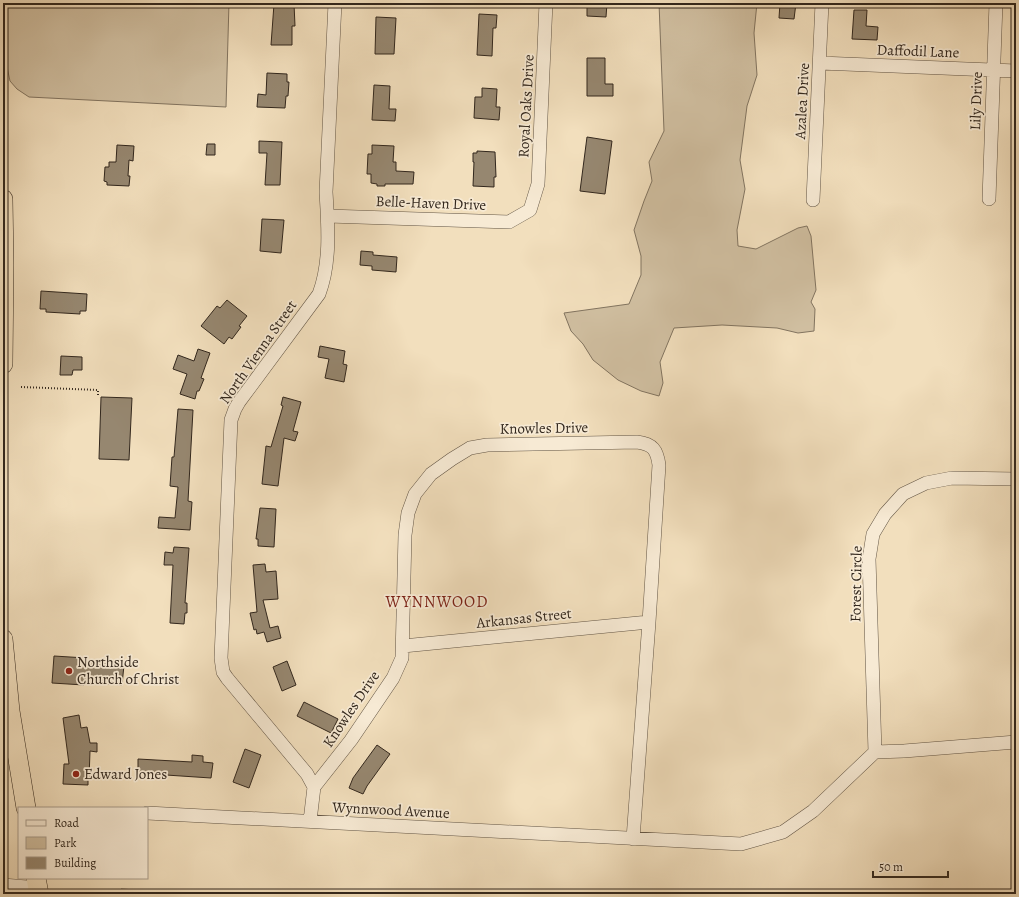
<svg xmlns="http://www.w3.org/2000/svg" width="1019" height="897" font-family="Alegreya,serif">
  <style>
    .green { fill: #d1c0a2; stroke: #827460 }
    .building { fill: #968770; stroke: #32271d }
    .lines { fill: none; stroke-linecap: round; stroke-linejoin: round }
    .minor-casing { stroke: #625545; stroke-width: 14 }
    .highway-casing { stroke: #32271d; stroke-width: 20 }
    .path { stroke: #32271d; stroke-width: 2; stroke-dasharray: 1 2; stroke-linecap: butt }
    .minor { stroke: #f7ead4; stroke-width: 13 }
    .highway { stroke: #f2dfbd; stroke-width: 19 }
    .poi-dot { fill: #8f2418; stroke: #f7ead4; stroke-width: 1.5 }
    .labels { text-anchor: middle; stroke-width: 3.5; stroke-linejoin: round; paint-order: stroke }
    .street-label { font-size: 15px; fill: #32271d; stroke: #f7ead4 }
    .poi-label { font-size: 15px; fill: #32271d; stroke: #f7ead4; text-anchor: start }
    .neighbourhood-label { font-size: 16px; letter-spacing: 1px; fill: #7a1f14; stroke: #f7ead4 }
  </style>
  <rect width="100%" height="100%" fill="#f2dfbd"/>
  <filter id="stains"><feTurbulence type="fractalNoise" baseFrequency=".005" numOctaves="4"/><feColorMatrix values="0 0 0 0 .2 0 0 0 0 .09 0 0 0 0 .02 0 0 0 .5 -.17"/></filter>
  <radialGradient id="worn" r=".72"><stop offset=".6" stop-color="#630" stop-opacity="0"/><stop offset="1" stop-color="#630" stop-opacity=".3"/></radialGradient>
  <path class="green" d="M3 3H229L226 107 29 97 17 89 10 81 3 48Z
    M659 3H757L754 33 757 75 747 106 740 160 745 189 737 230 738 246 756 249 798 228 807 226 811 236 816 290 811 302 815 309 814 331 798 333 777 328 722 325 674 328 660 362 663 383 659 396 641 391 618 380 593 360 583 344 571 331 564 313 629 304 641 275V256L634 230 644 201 652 181 649 162 664 131Z
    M121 889 196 894H120Z"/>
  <path class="building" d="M590 3H607L606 17 587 16V5H590Z
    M780 3H796L794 19 779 18Z
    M274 4H294L295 26H292V45H271Z
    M854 10H867L866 26 878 27 877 40 852 39Z
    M479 14 497 15 496 28H493L492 56 477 55Z
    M376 17 396 18 394 54H375Z
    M587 58H605V84H613V96H587Z
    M267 73 287 74V82H289L288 96H286L285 108 257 107 258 94 266 95Z
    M374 85 390 86 389 109H396L395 121 372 120Z
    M482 88 497 89 496 107H500L499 120 474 118 475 97H482Z
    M587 137 612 141 605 194 580 191Z
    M259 141 282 142 280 185H265L267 153H259Z
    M207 144H215V155H206Z
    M117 145 134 146 133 161 129 160 128 176H130L129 186 107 185V182L104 181 105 167H109V162H116Z
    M372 145 394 146 393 162H396V171L414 172 413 184H385V186H377V184L371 183V174H367L368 154H372Z
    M477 151 495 152 496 177H494V187L473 186 474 162H473V153H477Z
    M262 219 284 220 281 253 260 251Z
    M361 251 373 252V255L397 257 396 272 372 270V266L360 265Z
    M41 291 87 294 86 311H80V314L46 312V309H40Z
    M227 300 247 316 239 326 241 327 232 339 229 337 224 344 201 326 217 306 220 308Z
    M320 346 345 351 343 364 347 365 344 382 325 378 329 359 318 357Z
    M198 349 210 353 201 378 204 379 199 391H197L195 399 180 394 187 374 173 369 178 355 194 361Z
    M61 356 82 357V370H73L72 375H60Z
    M101 397 132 398 129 460 99 459Z
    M283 397 301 402 293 431 298 432 295 441 284 438 278 486 262 484 266 446 271 447 283 406 281 405Z
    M178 409 193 410 188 501 192 502 190 530 158 528 159 517 175 518 178 487 170 486 172 457H174Z
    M260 508 276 509 274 547 258 546V539H256Z
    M174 547 189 548 185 603H187V613H185L184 624 170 623 173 565H164L165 552 173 553Z
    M265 564 266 572 276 571 278 599 263 600 270 628 278 626 281 638 267 642 264 632 257 634 256 629 254 630 250 613 257 612 253 565Z
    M54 656 86 658V662L124 665 122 685 84 682V685L52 683Z
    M287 661 296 685 282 691 273 667Z
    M304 702 338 719 331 733 297 716Z
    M79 715 81 728 87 727 90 743H97V752L90 751 89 779H88V785L63 784 64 764H69L63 718Z
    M377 745 390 754 367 786 363 794 349 788 353 778Z
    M245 749 261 755 249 788 233 782Z
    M192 755 203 756V762L213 763 211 778 166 775V777L150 776V773L138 772V759L192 762Z"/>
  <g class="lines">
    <defs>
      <path id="minor" d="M820 63 1016 71
        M989 199 996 3
        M813 200 822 3
        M328 216 509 222 530 210 538 184 546 3
        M1016 479 952 478 926 483 903 494 885 514 873 534 869 559 875 752 904 751 1016 742
        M403 646 649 622
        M314 787 307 774 227 678 223 672 221 658 231 420 235 409 239 402 319 294C331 262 328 225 326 192L335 3
        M147 813 741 844 783 832 813 811 875 752
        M310 821 314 787 351 740 393 678 402 658 405 535 408 513 415 494 431 474 452 459 470 448 487 445 637 442C653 444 657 450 659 465L649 622 633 839
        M3 885 38 888"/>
      <path id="highway" d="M3 199 4 264 3 364
        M3 639 10 711 26 808
        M36 878 39 894"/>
    </defs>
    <use href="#minor" class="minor-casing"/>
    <use href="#highway" class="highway-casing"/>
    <path class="path" d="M21 387 98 390V397"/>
    <use href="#minor" class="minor"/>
    <use href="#highway" class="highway"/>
  </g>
  <g class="poi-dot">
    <circle cx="69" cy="671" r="4"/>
    <circle cx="76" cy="774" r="4"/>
  </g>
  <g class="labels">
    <g class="street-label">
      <text transform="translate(918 51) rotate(2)" y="5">Daffodil Lane</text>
      <text transform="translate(802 101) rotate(-87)" y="5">Azalea Drive</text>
      <text transform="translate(976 101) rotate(-88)" y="5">Lily Drive</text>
      <text transform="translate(526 106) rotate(-87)" y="5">Royal Oaks Drive</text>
      <text transform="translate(431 203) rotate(2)" y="5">Belle-Haven Drive</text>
      <text transform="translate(258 352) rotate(-55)" y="5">North Vienna Street</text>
      <text transform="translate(544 428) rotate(-1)" y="5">Knowles Drive</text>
      <text transform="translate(856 584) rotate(-89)" y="5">Forest Circle</text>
      <text transform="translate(524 618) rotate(-6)" y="5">Arkansas Street</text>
      <text transform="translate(351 709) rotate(-56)" y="5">Knowles Drive</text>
      <text transform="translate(391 810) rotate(3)" y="5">Wynnwood Avenue</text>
    </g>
    <g class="poi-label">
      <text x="77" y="667">Northside<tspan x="77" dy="17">Church of Christ</tspan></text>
      <text x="84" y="779">Edward Jones</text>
    </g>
    <g class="neighbourhood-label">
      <text x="437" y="607">WYNNWOOD</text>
    </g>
  </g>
  <rect width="1019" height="897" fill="none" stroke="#f2dfbd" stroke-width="16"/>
  <rect x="4" y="4" width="1011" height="889" fill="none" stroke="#32271d" stroke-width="2"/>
  <rect x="8" y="8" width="1003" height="881" fill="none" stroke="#32271d"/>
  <rect x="18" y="807" width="130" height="72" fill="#f7ead4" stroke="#a89c8b"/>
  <rect x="26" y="820" width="20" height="6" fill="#f7ead4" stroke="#a89c8b"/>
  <text x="54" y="827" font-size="12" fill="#32271d">Road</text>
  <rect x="26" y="837" width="20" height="12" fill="#d1c0a2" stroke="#a89c8b"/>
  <text x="54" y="847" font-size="12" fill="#32271d">Park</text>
  <rect x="26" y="857" width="20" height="12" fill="#968770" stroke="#a89c8b"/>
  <text x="54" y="867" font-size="12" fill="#32271d">Building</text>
  <path d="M873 871v6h75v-6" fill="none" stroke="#32271d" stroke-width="2"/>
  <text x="879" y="871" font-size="12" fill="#32271d" stroke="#f7ead4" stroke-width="3" paint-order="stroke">50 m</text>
  <rect width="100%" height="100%" filter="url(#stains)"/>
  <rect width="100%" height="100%" fill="url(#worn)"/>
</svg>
